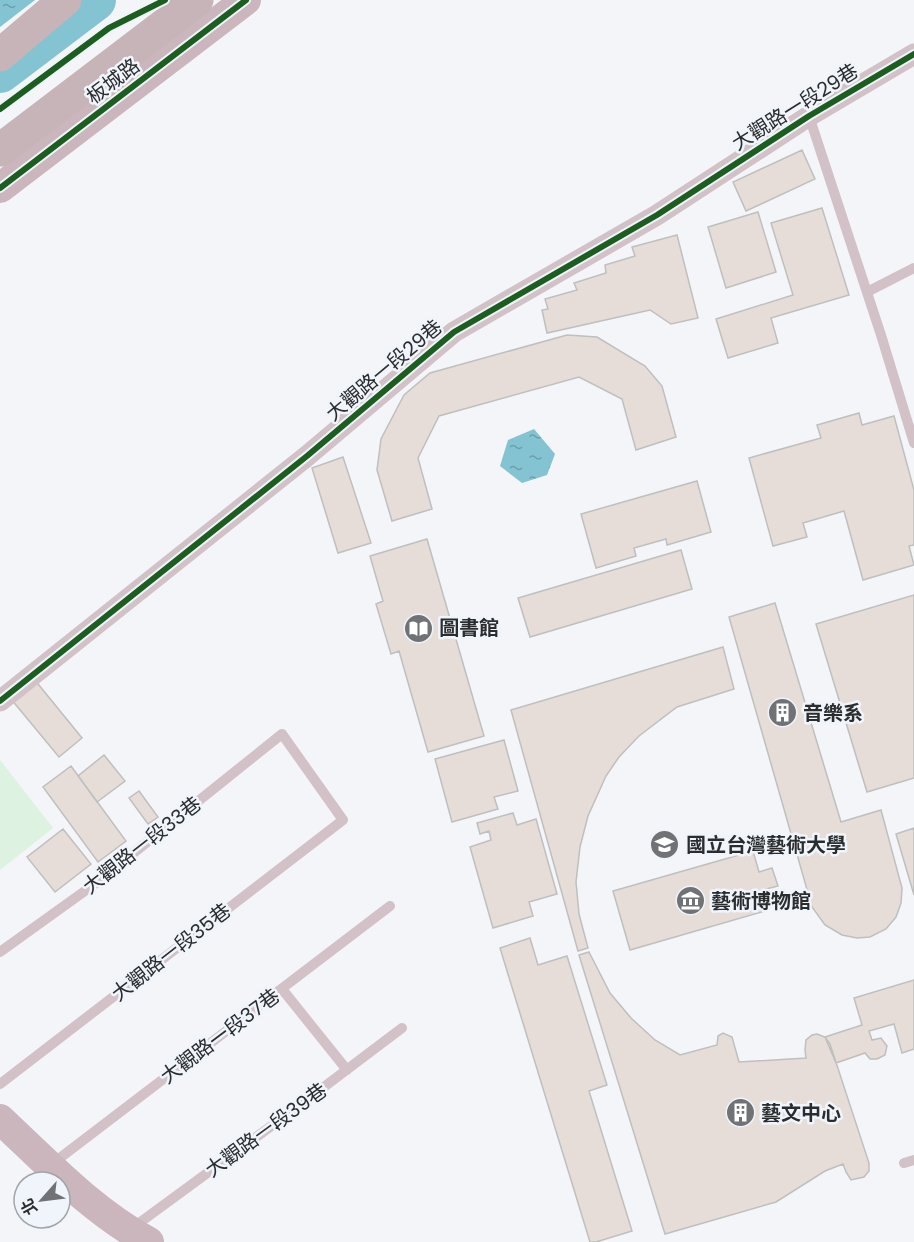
<svg xmlns="http://www.w3.org/2000/svg" width="914" height="1242" font-family="Poppins,'Noto Sans TC',sans-serif">
  <style>
    .pitch { fill: #ddf2e0 }
    .water { fill: url(#water-ripples) }
    .lines { fill: none; stroke-linecap: round; stroke-linejoin: round }
    .river { stroke: #83c3d2; stroke-width: 42 }
    .building { fill: #e6ddd9; stroke: #bfbfbf; stroke-width: 1.5 }
    .lane { stroke: #d2c1c6; stroke-width: 10 }
    .street { stroke: #d2c1c6; stroke-width: 21 }
    .secondary { stroke: #cab6bc; stroke-width: 30 }
    .highway { stroke: #c6b4b9; stroke-width: 33 }
    .cycleway-casing { stroke: #f0f4fb; stroke-width: 10 }
    .cycleway { stroke: #1b5e20; stroke-width: 6 }
    .labels { text-anchor: middle; stroke-width: 5; stroke-linejoin: round; paint-order: stroke }
    .street-label { font-size: 20px; fill: #2a2c2e; stroke: #f0f4fb }
    .poi-label { font-size: 20px; font-weight: bold; fill: #2a2c2e; stroke: #f0f4fb; text-anchor: start }
  </style>
  <defs>
    <pattern id="water-ripples" width="26" height="14" patternUnits="userSpaceOnUse" patternTransform="scale(1.5)"><rect width="26" height="14" fill="#83c3d2"/><path d="M2 4q2-2 4 0t4 0M15 11q2-2 4 0t4 0" fill="none" stroke="#6b9fab"/></pattern>
  </defs>
  <rect width="100%" height="100%" fill="#f3f5f8"/>
  <path class="pitch" d="M0 760 53 828 0 870Z"/>
  <path class="water" d="M0 0H35L0 27Z
    M534 429 555 454 547 475 522 483 500 466 508 440Z"/>
  <g class="lines">
    <path class="river" d="M0 72 95 0"/>
  </g>
  <path class="building" d="M802 150 815 179 746 211 733 182Z
    M822 208 849 295 771 318 778 343 728 358 716 319 793 295 771 223Z
    M758 212 776 272 726 288 708 227Z
    M677 235 698 318 671 324 650 310 547 333 542 310 548 309 545 299 577 290 574 283 606 273 605 265 635 256 632 247Z
    M567 335 597 337 645 366 662 386 676 437 636 450 622 399 579 377 439 416 418 458 432 509 392 521 377 470 381 439 404 395 430 373Z
    M859 413 862 425 894 416 914 490V545L909 546 914 565 863 580 844 511 803 523 807 537 773 546 749 458 821 438 817 425Z
    M343 457 371 543 338 553 312 468Z
    M697 481 711 532 667 545 666 539 634 548 636 556 596 568 581 514Z
    M427 539 484 736 428 752 399 651 391 654 376 604 383 601 370 556Z
    M681 550 692 589 530 637 518 598Z
    M914 595V778L867 792 816 624Z
    M775 603 841 822 881 810 902 888 901 903 896 917 886 929 870 937 857 938 842 935 825 925 812 907 729 617Z
    M723 647 734 689 677 707 639 736 619 757 606 776 588 816 580 847 576 882 579 914 588 948 578 951 511 710Z
    M34 679 82 738 59 757 11 699Z
    M504 740 518 791 494 797 498 809 452 822 435 759Z
    M104 755 125 781 97 802 78 776Z
    M71 766 126 841 98 862 43 787Z
    M139 791 158 817 148 824 129 798Z
    M513 813 517 825 536 819 557 894 529 902 533 916 493 928 470 847 491 840 489 831 480 834 477 823Z
    M914 828V895L896 834Z
    M63 829 91 864 55 892 27 857Z
    M753 851 759 872 772 868 778 886 762 890 768 910 630 950 613 891Z
    M530 938 538 965 567 956 607 1085 589 1091 632 1231 596 1242H590L500 948Z
    M589 952 610 993 631 1018 655 1040 680 1055 717 1045 718 1036 723 1033 732 1037 739 1062 806 1058 805 1050 806 1040 812 1035 817 1034 825 1037 830 1044 869 1163V1171L864 1177 851 1180 846 1172 843 1164 825 1171 776 1202 665 1234 579 955Z
    M914 980V1049L902 1053 894 1024 869 1031 872 1040 881 1038 887 1046 885 1055 877 1059H870L865 1053 836 1063 825 1037 862 1025 854 998Z"/>
  <g class="lines">
    <path class="lane" d="M809 116 881 335 914 443
      M867 292 914 268
      M0 952 96 883 282 734 343 820 0 1084
      M282 989 347 1070
      M904 1163 914 1160
      M52 1164 390 906
      M131 1229 304 1102 402 1028"/>
    <path class="street" d="M0 701 307 456 454 332 657 215 809 116 914 54"/>
    <path class="secondary" d="M0 188 246 0
      M0 1119C47 1163 92 1211 149 1242"/>
    <path class="highway" d="M0 55 65 0
      M0 150 197 0"/>
    <defs>
      <path id="cycleway" d="M0 109 109 28 165 0
        M0 188 246 0
        M0 701 307 456 454 332 657 215 809 116 914 54"/>
    </defs>
    <use href="#cycleway" class="cycleway-casing"/>
    <use href="#cycleway" class="cycleway"/>
  </g>
  <defs>
    <symbol id="library-disc" viewBox="-11 -11 22 22"><circle r="9.5" fill="#707275" stroke="#f0f4fb"/><path d="M-6-4Q-3-5.5-.7-3.5V5Q-3 3-6 4ZM6-4Q3-5.5 .7-3.5V5Q3 3 6 4Z" fill="#fff"/></symbol>
    <symbol id="building-disc" viewBox="-11 -11 22 22"><circle r="9.5" fill="#707275" stroke="#f0f4fb"/><path d="M-4-6H4V6H1V3H-1V6H-4ZM-2.5-4.3h1.7v1.8h-1.7ZM.8-4.3h1.7v1.8H.8ZM-2.5-1h1.7V.8h-1.7ZM.8-1h1.7V.8H.8Z" fill="#fff"/></symbol>
    <symbol id="university-disc" viewBox="-11 -11 22 22"><circle r="9.5" fill="#707275" stroke="#f0f4fb"/><path d="M0-5L7-2L0 1L-7-2ZM-4 1L0 2.5L4 1V4Q0 6-4 4Z" fill="#fff"/></symbol>
    <symbol id="museum-disc" viewBox="-11 -11 22 22"><circle r="9.5" fill="#707275" stroke="#f0f4fb"/><path d="M0-6L6-3V-2H-6V-3ZM-5-1h2V3h-2ZM-1-1h2V3h-2ZM3-1h2V3H3ZM-6 4H6V6H-6Z" fill="#fff"/></symbol>
  </defs>
  <g fill-rule="evenodd">
    <use href="#library-disc" x="402" y="612" width="33" height="33"/>
    <use href="#building-disc" x="766" y="696" width="33" height="33"/>
    <use href="#university-disc" x="648" y="828" width="33" height="33"/>
    <use href="#museum-disc" x="674" y="884" width="33" height="33"/>
    <use href="#building-disc" x="724" y="1096" width="33" height="33"/>
  </g>
  <g class="labels">
    <g class="street-label">
      <text transform="translate(113 81) rotate(-37)" y="7">板城路</text>
      <text transform="translate(795 107) rotate(-32)" y="7">大觀路一段29巷</text>
      <text transform="translate(384 370) rotate(-40)" y="7">大觀路一段29巷</text>
      <text transform="translate(142 845) rotate(-38)" y="7">大觀路一段33巷</text>
      <text transform="translate(171 952) rotate(-38)" y="7">大觀路一段35巷</text>
      <text transform="translate(220 1036) rotate(-37)" y="7">大觀路一段37巷</text>
      <text transform="translate(266 1130) rotate(-36)" y="7">大觀路一段39巷</text>
    </g>
    <g class="poi-label">
      <text x="439" y="635">圖書館</text>
      <text x="803" y="720">音樂系</text>
      <text x="686" y="852">國立台灣藝術大學</text>
      <text x="711" y="908">藝術博物館</text>
      <text x="761" y="1120">藝文中心</text>
    </g>
  </g>
  <g transform="translate(42 1200) rotate(242)"><circle r="28" fill="#f0f4fb" stroke="#a1a4a9" stroke-width="1.5"/>
  <path d="M0-4.5L10 22L0 15L-10 22Z" fill="#707275"/>
  <text y="-9" font-size="16" font-weight="bold" text-anchor="middle" fill="#2a2c2e">北</text>
  </g>
</svg>
